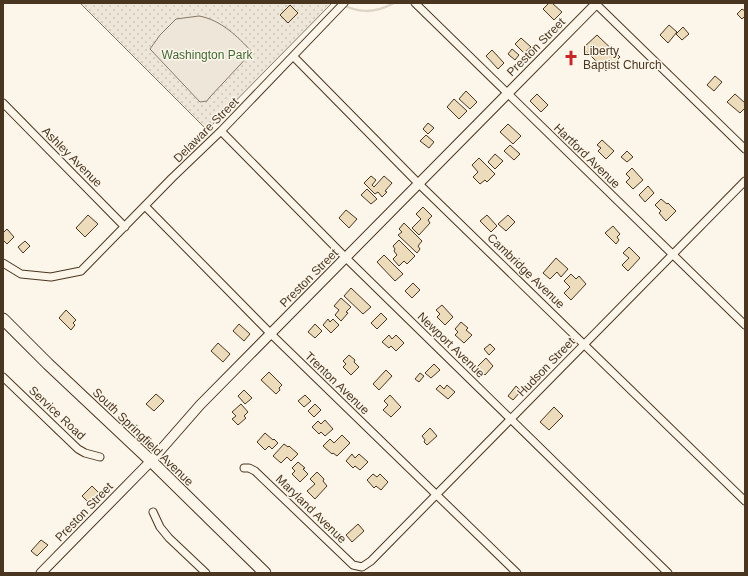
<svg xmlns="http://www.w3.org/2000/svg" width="748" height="576" font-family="Arial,sans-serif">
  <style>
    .grass { fill: url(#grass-dots); stroke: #887966 }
    .garden { fill: #ede6d9; stroke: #887966 }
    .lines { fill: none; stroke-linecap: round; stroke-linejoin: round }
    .stream { stroke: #dcd4c6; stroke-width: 2.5 }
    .building { fill: #ecdcbc; stroke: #4a3520 }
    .minor-casing { stroke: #4a3520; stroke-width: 9 }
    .tertiary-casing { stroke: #4a3520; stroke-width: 11 }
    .primary-casing { stroke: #4a3520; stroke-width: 13 }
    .minor { stroke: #fbf6e9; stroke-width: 7 }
    .tertiary { stroke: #fbf6e9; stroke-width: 9 }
    .primary { stroke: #fbf6e9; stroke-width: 11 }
    .labels { text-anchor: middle; stroke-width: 3; stroke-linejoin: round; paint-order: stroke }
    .street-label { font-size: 12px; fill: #4a3520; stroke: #fbf6e9 }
    .poi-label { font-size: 12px; fill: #4a3520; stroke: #fbf6e9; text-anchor: start }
    .park-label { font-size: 12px; fill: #436837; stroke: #fbf6e9 }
  </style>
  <defs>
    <pattern id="grass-dots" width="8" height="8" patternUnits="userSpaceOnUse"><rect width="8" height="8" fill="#ede6d9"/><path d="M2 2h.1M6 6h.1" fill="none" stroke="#cdc6ba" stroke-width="1.8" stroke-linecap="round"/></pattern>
  </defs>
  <rect width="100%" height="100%" fill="#fbf6e9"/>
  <path class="grass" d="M80 3H332L207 130Z"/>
  <path class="garden" d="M199 16C221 20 237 36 252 52L209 98 207 101 200 102 150 49 160 35 176 19Z"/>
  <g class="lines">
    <path class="stream" d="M338 3C358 13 374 14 394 3"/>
  </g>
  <path class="building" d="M549 3H552L562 12 554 20 543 9Z
    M290 5 298 13 288 23 280 15Z
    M742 9 745 11V16L742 19 737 14Z
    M669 25 677 32 668 43 660 35Z
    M683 27 689 34 682 40 676 34Z
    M597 35 620 57 606 71 583 48Z
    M521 38 531 47 524 53 515 44Z
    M512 49 519 55 515 60 508 54Z
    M492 50 504 63 498 69 486 56Z
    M715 76 722 82 714 91 707 85Z
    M466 91 477 102 470 109 459 99Z
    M537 94 548 105 541 112 530 101Z
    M735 94 745 103V108L740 113 727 102Z
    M454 99 467 111 459 119 447 107Z
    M428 123 434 128 428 134 423 129Z
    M508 124 521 136 513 144 500 132Z
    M426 135 434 142 429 148 420 141Z
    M602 140 614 151 606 159 598 151 601 148 597 145Z
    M510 145 520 154 514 160 504 151Z
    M627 151 633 157 627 162 621 157Z
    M495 154 503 161 495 169 488 162Z
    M479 158 495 174 487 182 485 180 480 184 473 177 478 172 472 165Z
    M632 168 643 180 633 189 626 182 630 178 626 174Z
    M371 176 376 180 372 185 374 187 384 176 392 183 385 191 387 192 382 197 378 192 375 194 364 183Z
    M648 186 654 193 645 202 639 195Z
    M367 189 377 199 371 204 361 195Z
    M661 199 667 204 668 203 676 211 666 221 659 213 661 211 655 205Z
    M423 207 432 216 428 220 430 223 419 235 412 228 421 219 416 214Z
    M346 210 357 219 349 228 339 218Z
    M88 215 98 224 85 237 76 228Z
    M487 215 497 226 491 232 480 221Z
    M508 215 515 222 506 231 498 224Z
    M404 223 422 241 418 246 420 249 417 253 398 235 402 232 399 229Z
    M613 226 620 234 617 237 619 240 616 244 605 233Z
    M7 229 14 237 7 244 3 240V233Z
    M399 240 415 256 407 264 404 261 399 266 393 259 397 255 394 251 395 249 393 246Z
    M25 241 30 246 23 253 18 247Z
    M629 247 640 258 628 271 622 265 629 258 623 253Z
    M384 255 403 274 395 281 377 262Z
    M556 258 568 269 561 277 557 272 550 279 543 273Z
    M571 274 576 279 579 276 586 284 571 300 564 293 570 287 564 281Z
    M413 283 420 290 412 298 405 291Z
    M351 288 371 307 363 314 344 296Z
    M341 298 351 307 346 312 348 313 341 321 335 315 339 310 334 306Z
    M442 305 453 317 445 325 437 317 440 314 436 310Z
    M66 310 76 320 73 323 75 325 71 330 59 318Z
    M381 313 387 319 377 329 371 323Z
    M328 319 330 322 333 319 339 325 331 333 323 325Z
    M461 322 468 328 466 330 472 335 464 343 455 335 458 332 455 329Z
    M239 324 250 334 244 341 233 331Z
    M315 324 322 331 315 338 308 332Z
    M389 335 392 339 396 335 404 343 396 351 391 346 389 348 382 342Z
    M218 343 230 354 223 362 211 351Z
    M490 344 495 349 489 355 484 349Z
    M349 355 355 360 354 362 359 367 351 375 343 367 346 364 343 361Z
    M486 358 493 366 485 375 477 367Z
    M434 364 440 370 431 378 425 373Z
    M386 370 392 376 379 390 373 384Z
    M269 372 282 385 279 388 280 390 276 394 261 380Z
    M420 373 424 376 419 382 415 379Z
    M440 385 444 389 447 385 455 392 448 399 436 389Z
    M516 386 521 391 513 400 508 396Z
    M244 390 252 398 245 404 238 396Z
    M156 394 164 401 154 411 146 404Z
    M305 395 311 401 304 407 298 401Z
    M390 395 401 407 391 417 383 410 388 405 384 401Z
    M241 404 248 412 244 416 246 418 238 425 232 419 236 416 232 412Z
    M315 404 321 410 314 417 308 411Z
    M554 407 563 416 549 430 540 422Z
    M325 420 333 429 325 436 321 432 319 434 312 427 318 421 321 424Z
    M430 428 437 436 427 445 424 442 425 440 422 436Z
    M265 433 273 440 274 439 278 443 272 449 269 446 265 450 257 442Z
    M342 435 350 443 337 456 333 453 332 454 323 446 330 439 334 443Z
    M284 444 288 447 289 446 298 454 291 461 287 457 281 463 273 456Z
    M352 454 355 458 359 454 368 462 360 470 355 466 353 468 346 461Z
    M298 462 305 468 303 469 308 474 300 482 292 474 295 471 292 468Z
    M317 472 324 479 323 481 327 486 315 499 307 491 315 484 310 479Z
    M373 474 377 477 380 474 388 482 381 490 376 486 374 488 367 480Z
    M92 486 99 493 89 503 82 496Z
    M358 524 364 531 352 542 346 535Z
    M41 540 48 545 37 556 31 551Z"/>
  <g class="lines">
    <defs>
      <path id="minor" d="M415 3 745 325
        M595 3 745 149
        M293 56 419 184 745 501
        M3 103 125 227
        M221 131 346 258 668 573
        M145 206 271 334 517 573
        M3 263 21 274 51 277 81 271 172 178 221 131 344 3
        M3 377 78 449 85 453 100 457
        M244 468H249L255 471 353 565 362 567 371 561 745 181
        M153 512 160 527 169 538 206 573"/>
      <path id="tertiary" d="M41 573 151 461 200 405 597 3"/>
      <path id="primary" d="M3 319 48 364 151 461 265 573"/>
    </defs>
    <use href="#minor" class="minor-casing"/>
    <use href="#tertiary" class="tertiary-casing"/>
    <use href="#primary" class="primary-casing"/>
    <use href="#minor" class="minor"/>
    <use href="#tertiary" class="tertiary"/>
    <use href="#primary" class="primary"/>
  </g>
  <defs>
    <symbol id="church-bare" viewBox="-9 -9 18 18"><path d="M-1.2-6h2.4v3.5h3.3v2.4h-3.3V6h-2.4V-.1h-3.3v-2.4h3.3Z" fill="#c62828" stroke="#fbf6e9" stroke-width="2.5" paint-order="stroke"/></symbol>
  </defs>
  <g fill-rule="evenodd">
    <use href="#church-bare" x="560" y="47" width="22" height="22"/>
  </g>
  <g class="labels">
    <g class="street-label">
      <text transform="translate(536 47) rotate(-45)" y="4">Preston Street</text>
      <text transform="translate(206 130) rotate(-45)" y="4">Delaware Street</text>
      <text transform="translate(587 156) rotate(44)" y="4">Hartford Avenue</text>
      <text transform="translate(72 157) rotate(45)" y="4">Ashley Avenue</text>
      <text transform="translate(526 271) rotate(44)" y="4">Cambridge Avenue</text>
      <text transform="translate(309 278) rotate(-45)" y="4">Preston Street</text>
      <text transform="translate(451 345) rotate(44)" y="4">Newport Avenue</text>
      <text transform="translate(546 367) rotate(-46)" y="4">Hudson Street</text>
      <text transform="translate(337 383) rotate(44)" y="4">Trenton Avenue</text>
      <text transform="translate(57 413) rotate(43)" y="4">Service Road</text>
      <text transform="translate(143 437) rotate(44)" y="4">South Springfield Avenue</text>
      <text transform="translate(311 509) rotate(44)" y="4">Maryland Avenue</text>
      <text transform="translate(84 512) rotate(-46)" y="4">Preston Street</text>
    </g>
    <g class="poi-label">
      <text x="583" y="55">Liberty<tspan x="583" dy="14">Baptist Church</tspan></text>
    </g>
    <g class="park-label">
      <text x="207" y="59">Washington Park</text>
    </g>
  </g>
  <rect width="748" height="576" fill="none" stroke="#4a3520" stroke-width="8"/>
</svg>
